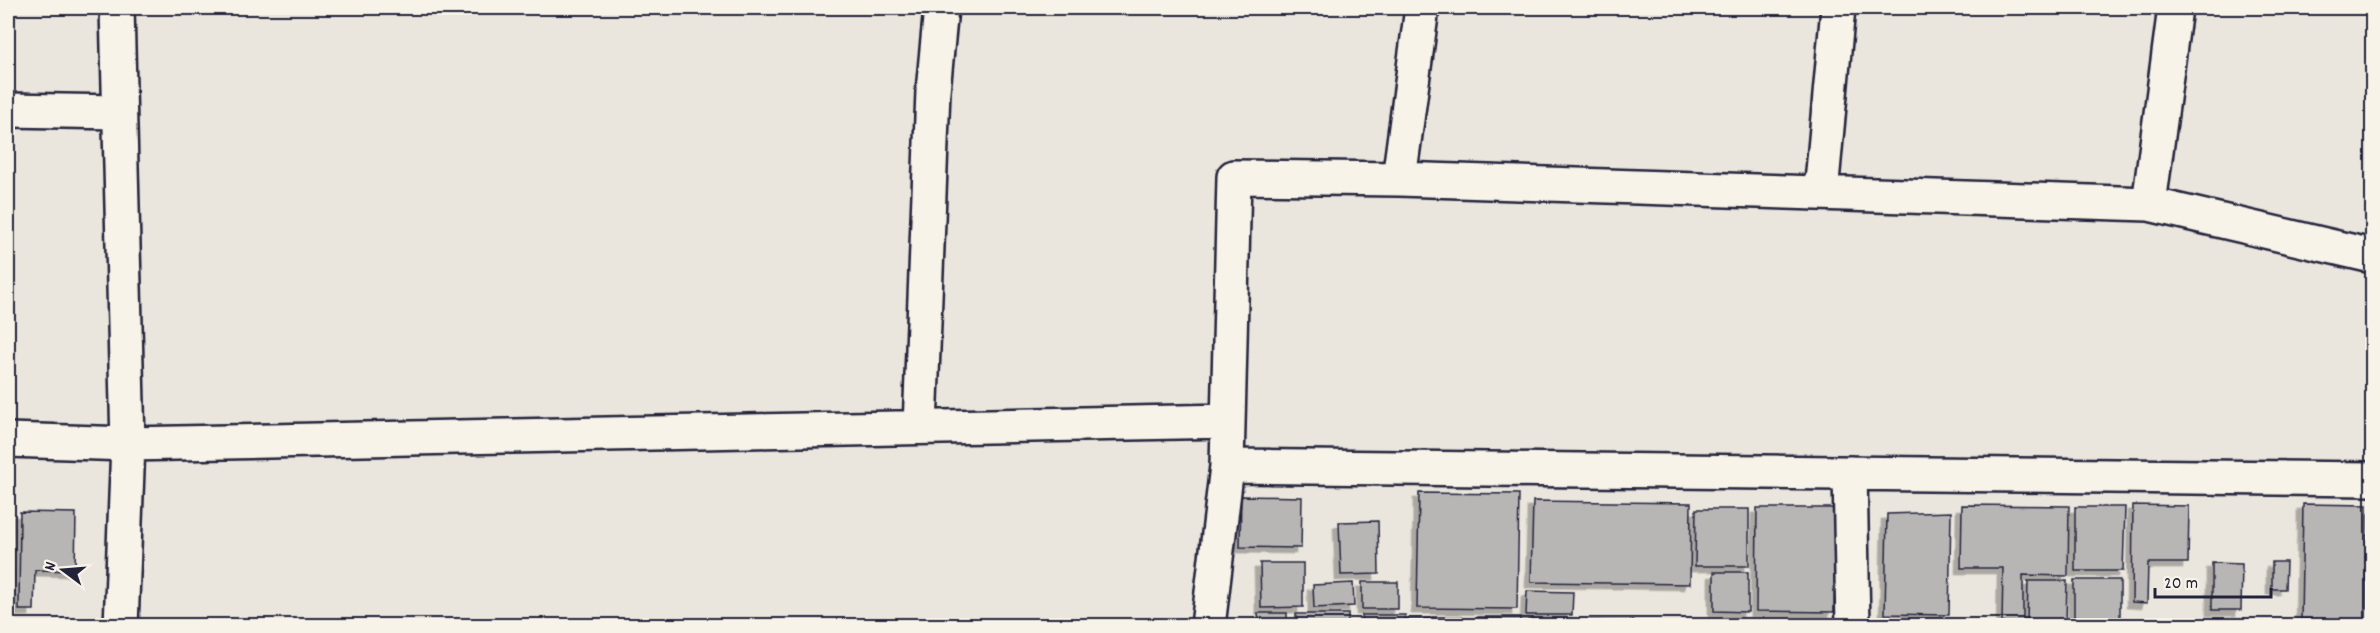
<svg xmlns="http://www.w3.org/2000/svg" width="2380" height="633" font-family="Dekko,sans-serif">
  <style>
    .building { fill: #b8b6b5; stroke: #22223b; stroke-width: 1.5; filter: url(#shadow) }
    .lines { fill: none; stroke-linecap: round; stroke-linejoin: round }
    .minor-casing { stroke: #22223b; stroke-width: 38 }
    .minor { stroke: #f7f3e8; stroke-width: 33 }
  </style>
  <defs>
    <filter id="shadow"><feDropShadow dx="-5.5" dy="5.5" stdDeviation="0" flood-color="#0004"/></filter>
  </defs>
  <rect width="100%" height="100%" fill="#eae6de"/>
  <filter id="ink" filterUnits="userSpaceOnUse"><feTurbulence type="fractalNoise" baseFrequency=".0167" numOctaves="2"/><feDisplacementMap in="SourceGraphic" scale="12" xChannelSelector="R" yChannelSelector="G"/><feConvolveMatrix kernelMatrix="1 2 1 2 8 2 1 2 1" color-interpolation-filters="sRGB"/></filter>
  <g filter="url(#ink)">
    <path class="building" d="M1419 493 1519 494 1517 609 1417 608Z
      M1241 496 1302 497 1301 548 1240 547Z
      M1533 501 1691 503 1690 584 1531 582Z
      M2303 504 2367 505 2366 620 2301 619Z
      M1962 505 2069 506 2068 576 2023 575V623H2002L2003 568H1961Z
      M2133 505 2189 506 2188 563H2148L2147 603 2132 602Z
      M2075 507H2125L2123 571H2075Z
      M1757 508H1836L1834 612 1756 611Z
      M1696 509H1749V566H1695Z
      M20 512 76 513 75 571 35 570 34 610H19Z
      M1951 512 1949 615 1885 614 1887 514Z
      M8 515H12L11 579H8Z
      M1378 521 1379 574 1341 575 1339 522Z
      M2272 562H2286L2285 589H2272Z
      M1260 563H1303V607L1261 608Z
      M2212 563 2242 564 2241 610H2212Z
      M1714 572H1748V612L1714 611Z
      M2074 580H2120V618L2074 617Z
      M2028 581H2067L2066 622H2027Z
      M1362 582H1398V609H1362Z
      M1353 583 1354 606 1314 608 1313 585Z
      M1527 591 1573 592 1572 615H1526Z
      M1258 613H1287V626H1259Z
      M1296 614H1348V626H1296Z
      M1362 615H1405V626H1362Z
      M1432 617H1462V626H1432Z
      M1478 617H1520V626H1478Z
      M1407 619H1430V626H1407Z
      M1528 620 1635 621 1634 626H1528Z
      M1686 621H1746V626H1686Z
      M2074 623 2177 624V626H2074Z"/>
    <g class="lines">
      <defs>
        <path id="minor" d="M117 8 128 444 121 626
          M8 110 119 112
          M1399 179 1422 8
          M1821 193 1838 8
          M2149 204 2175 8
          M920 427 933 91 941 8
          M8 440 128 444 1228 421
          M1227 466 2372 479
          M1850 473 1853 626
          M1208 626 1227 466 1234 177 1399 179 2149 204 2372 256"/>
      </defs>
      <use href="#minor" class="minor-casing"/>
      <use href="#minor" class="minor"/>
    </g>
  </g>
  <rect width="2380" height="633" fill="none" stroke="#f7f3e8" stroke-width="30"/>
  <rect x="15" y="15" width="2350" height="603" fill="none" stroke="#22223b" stroke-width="2" filter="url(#ink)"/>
  <g transform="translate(63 570) rotate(286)" stroke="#f7f3e8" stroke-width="4.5" paint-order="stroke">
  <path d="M0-4.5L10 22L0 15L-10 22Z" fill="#22223b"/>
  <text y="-9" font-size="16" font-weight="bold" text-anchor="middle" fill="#22223b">N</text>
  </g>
  <path d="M2155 588v9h116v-9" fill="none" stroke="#22223b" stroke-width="3"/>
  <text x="2164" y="588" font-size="18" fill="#22223b" stroke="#f7f3e8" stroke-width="4.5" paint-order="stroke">20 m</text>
</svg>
